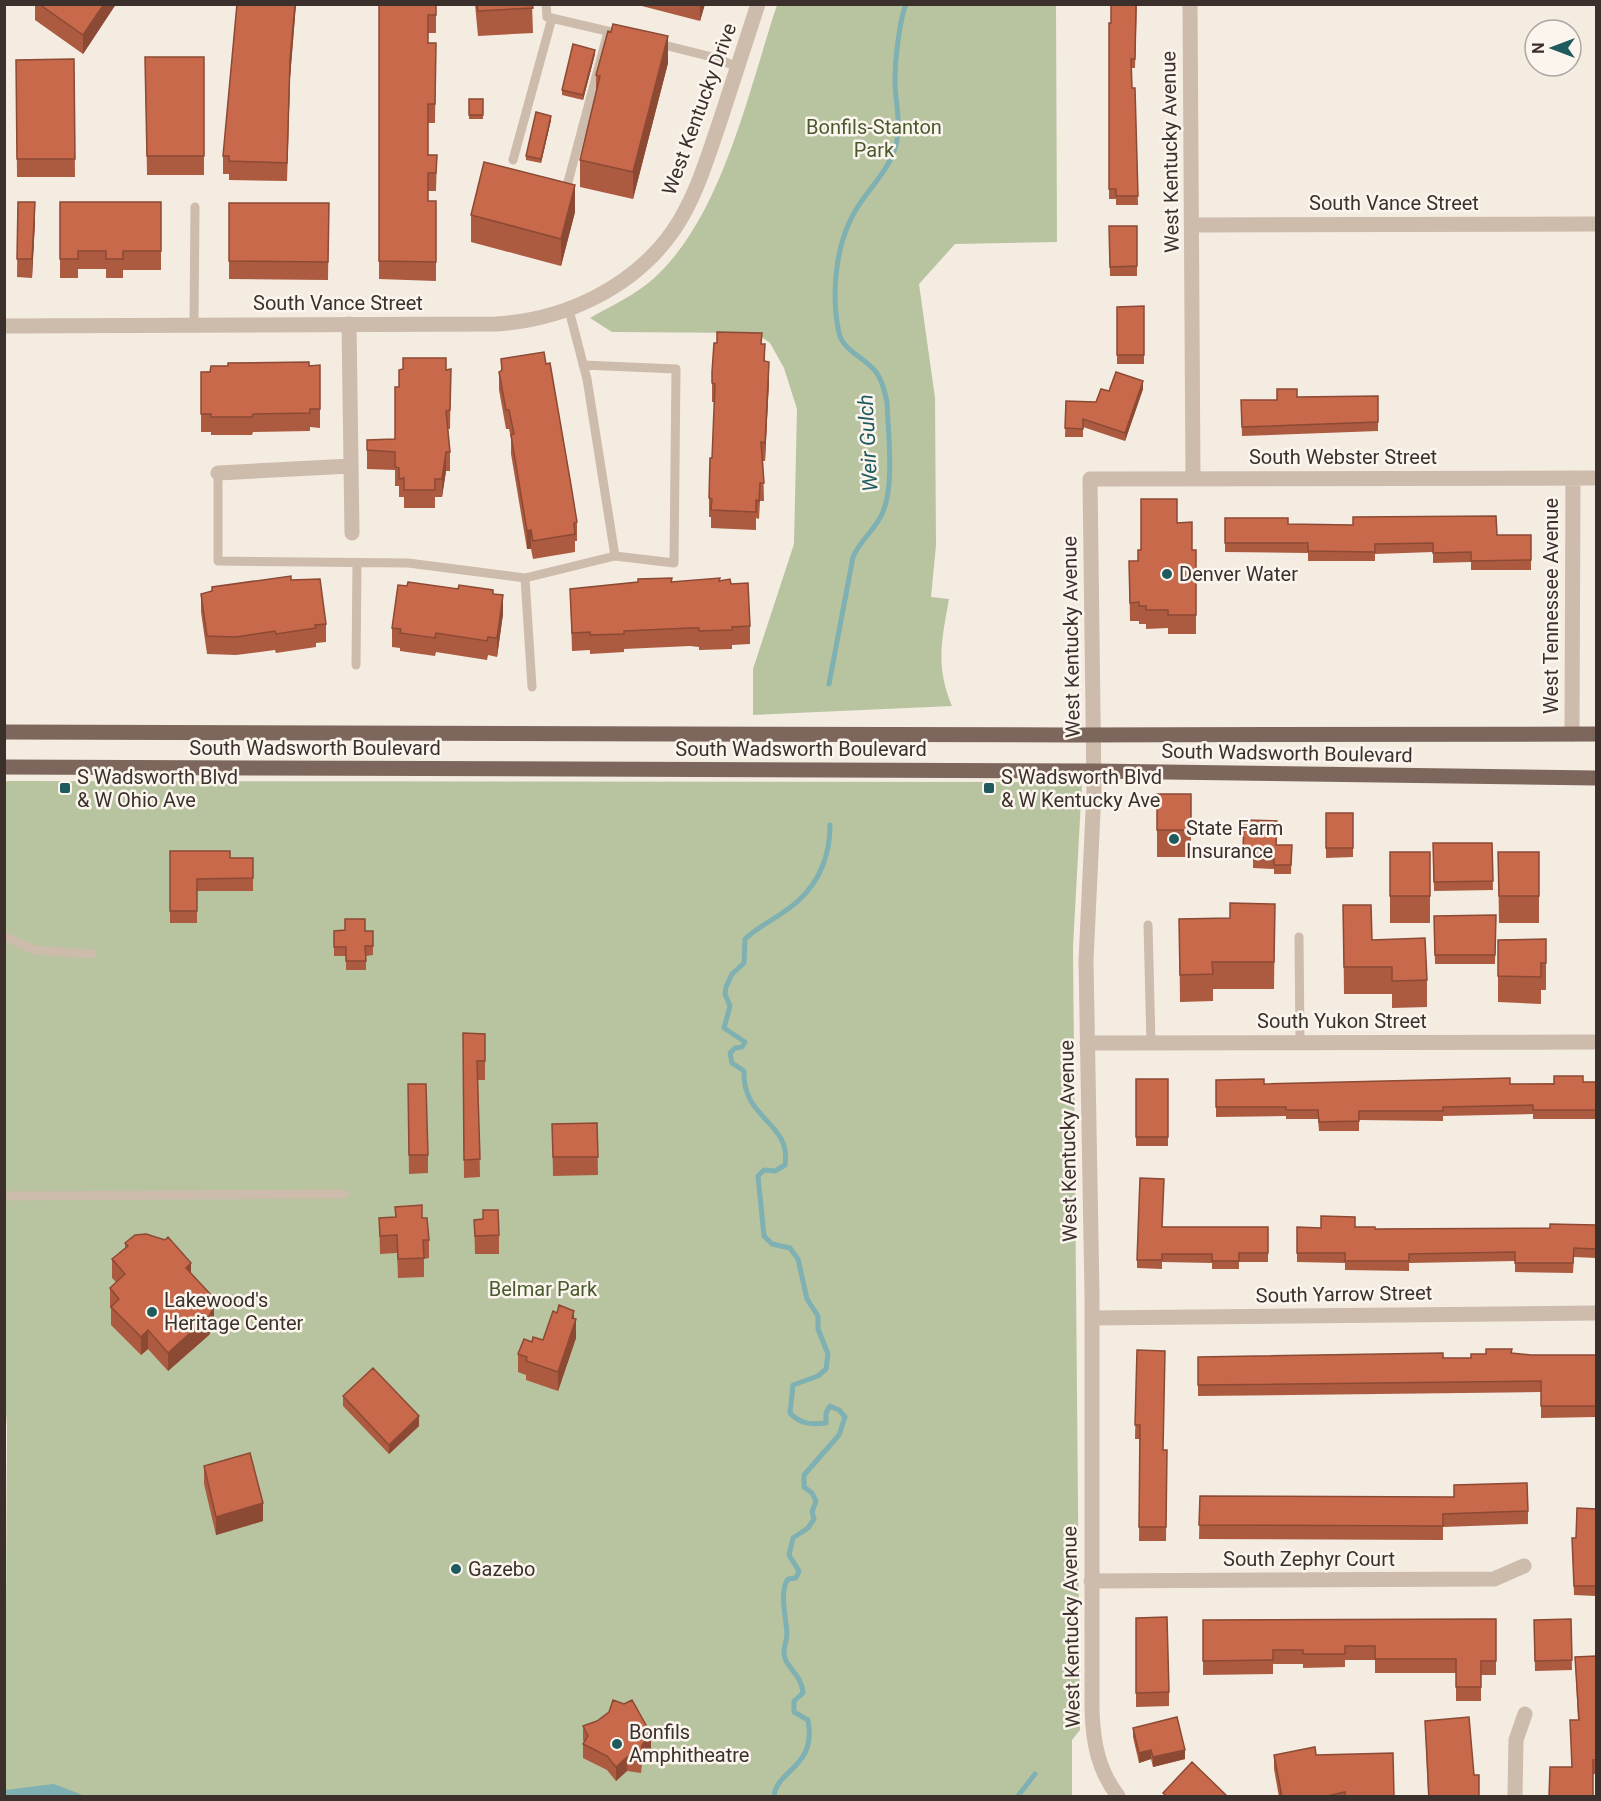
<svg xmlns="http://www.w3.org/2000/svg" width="1601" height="1801" font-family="Roboto,sans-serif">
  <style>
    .green { fill: #b8c4a0 }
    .water { fill: #7fb0b2 }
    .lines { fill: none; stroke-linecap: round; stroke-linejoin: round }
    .stream { stroke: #7fb0b2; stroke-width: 5 }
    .service { stroke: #cdbbac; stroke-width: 9 }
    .minor { stroke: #cdbbac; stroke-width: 15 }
    .tertiary { stroke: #cdbbac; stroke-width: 15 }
    .primary { stroke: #7d675c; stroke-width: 15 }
    .wall { fill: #ac5a40 }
    .shaded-wall { fill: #8c4a34 }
    .building { fill: #c8694b; stroke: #8c4a34; stroke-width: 1.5 }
    .poi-dot { fill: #1f5a5e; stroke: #fbf5ee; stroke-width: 2 }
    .labels { text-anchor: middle; stroke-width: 5; stroke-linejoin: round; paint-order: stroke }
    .street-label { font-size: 20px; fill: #3b302b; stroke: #fbf5ee }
    .park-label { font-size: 20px; fill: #4a5a2e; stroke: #fbf5ee }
    .poi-label { font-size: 20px; fill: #3b302b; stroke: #fbf5ee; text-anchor: start }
    .water-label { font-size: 21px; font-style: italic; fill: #1f5a5e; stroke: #fbf5ee }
  </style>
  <rect width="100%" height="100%" fill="#f4ebe1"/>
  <path class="green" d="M777 5H1056L1057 242 955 244 919 284 935 398 936 545 931 597 949 599C942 639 935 666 952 706L753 715V669L794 544 797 409 784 368 770 343 756 333 612 332 590 318C611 306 633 296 652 280 722 218 748 92 777 5Z
    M7 781 1082 782 1073 947 1080 1730 1072 1740V1796H5L7 1427 4 1383 5 782Z"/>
  <path class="water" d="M54 1784 85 1796H5V1790Z"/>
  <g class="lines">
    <path class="stream" d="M829 684 853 557C860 540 875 530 882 514 895 487 888 433 887 402 885 392 882 380 876 372 866 358 843 351 839 333 831 296 835 247 854 213 868 188 892 169 897 140 901 121 895 100 895 81 895 61 899 22 906 4
      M774 1796C777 1769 817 1768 808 1720L794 1712V1701L803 1693C802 1678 793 1673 786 1661 781 1651 787 1642 787 1633 786 1618 779 1591 788 1579L796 1578 799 1571 789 1555 793 1538 808 1528 814 1519 812 1512 816 1501 812 1493 804 1487V1475L839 1435 845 1417 839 1410 830 1406 826 1413V1423C812 1425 800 1424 790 1413L793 1385 818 1376 826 1369 828 1354 818 1329V1316L807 1299 798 1259 790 1248 772 1244 764 1236 758 1176 764 1170 775 1171 785 1165C792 1122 742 1120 744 1071L732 1063 730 1053 735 1048 742 1047 745 1042 724 1028 730 1006 725 994 726 987 732 974 744 963 745 939C761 924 782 916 798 901 821 880 830 855 830 825
      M1018 1796 1035 1774"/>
    <path class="service" d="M546 4 547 17 620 34
      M656 43 716 58 737 67
      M513 160 552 18
      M568 182 608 32
      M194 324 195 207
      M583 365 676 369 674 563 615 556
      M218 473V561L408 563 525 578 615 556 587 379 569 310
      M525 578 532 687
      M356 665 357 563
      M1148 925 1151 1043
      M4 936 34 950 92 954
      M1299 937 1300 1042
      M4 1196 344 1194"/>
    <path class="minor" d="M1190 4 1193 478
      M1192 225 1596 224
      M349 324 352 533
      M218 473 351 466
      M1572 734 1573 478
      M1087 1043 1596 1042
      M1092 1318 1596 1313
      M1091 1581 1494 1579 1524 1566
      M1118 1796C1098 1770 1093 1742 1092 1710V1294L1086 960 1094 791 1090 479 1596 478
      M1515 1796 1516 1740 1525 1714"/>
    <path class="tertiary" d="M4 326 496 324C564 320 633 288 673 231 696 198 708 156 721 118 733 80 746 42 758 4"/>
    <path class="primary" d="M4 732 1073 735 1596 734
      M4 767 1094 771 1596 778"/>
  </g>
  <path class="wall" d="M35 4H116L83 54 35 20Z
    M237 4H296L290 78 287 181 229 180V174H223V156Z
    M379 4H436V33H428V43H436L435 123H428V155H437L436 191H428V201H436V281L379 279Z
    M475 4H532L533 33 478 36Z
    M634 4H705L700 21Z
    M1137 4 1135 68H1132V88H1135L1138 205H1116V199H1109V23H1111Z
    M595 54 583 100 562 95V90Z
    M145 57H204V175H147Z
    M74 59 75 177H17L16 60Z
    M668 63 633 199 580 187V160L596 92V75Z
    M469 99H483V119H469Z
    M551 120 541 163 526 160V156Z
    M18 202 35 221 32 278 17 277Z
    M60 202H161V270H123V278H106V269H78V278H60Z
    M229 203H329L328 280 229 279Z
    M575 212 561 266 471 242V215Z
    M1109 226H1137V276H1110Z
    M1144 306V364H1117V307Z
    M762 344 769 380 765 461H763L764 501H760L759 519 756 518V530L711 528V517H709V498L712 458 715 402H712V372Z
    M501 359 577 522V541H575V552L533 559 531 549H527L511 454V438L509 429H506L499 390V372L501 371Z
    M320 365V428L310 427V431L253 432 252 435H211V432H201V372Z
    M451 369 450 429H448L450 452V471H446L442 497H435V508H404V497H399V486H395V470L367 469V440L395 439 446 370Z
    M1143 389 1125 441 1083 427V437H1065L1066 401 1096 402 1109 391Z
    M1378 396V431L1242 436 1241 400H1277L1297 397Z
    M1225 518 1288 524 1497 535H1531V570H1471V562L1433 563V552L1375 554V561H1308V553L1225 552Z
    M1177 523 1192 550H1196V634H1168V628L1146 629V624H1139V621H1130L1129 561H1138L1141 550Z
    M291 580 326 624V642L316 643V647L276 653 275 650 236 655 207 654 201 612V594L212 591V587Z
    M720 581 731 584 750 626V644L732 645V649L699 650V647L690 646 624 649V652L590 654V650L572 651 570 589 672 582Z
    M407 586 493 594 503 614 497 657 488 655 487 660 436 652 435 656 400 651V648L392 647V628Z
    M1157 794H1191V857H1157Z
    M1326 813H1353V857L1326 858Z
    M1244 820 1277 845H1292L1291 874H1274V869L1253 868V860H1243Z
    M1433 843H1492L1493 890 1434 891Z
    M170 851 230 858H253V891H197V923H170Z
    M1390 852H1430V923H1390Z
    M1498 852H1539V923H1499Z
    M1275 904 1274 989H1213V1001L1180 1002 1179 919 1230 918Z
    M1343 905 1372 940 1427 980V1007L1392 1008V994H1344Z
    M1496 915 1495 964H1435L1434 916Z
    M334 931H373V955L366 956V970H346V956H334Z
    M1546 939V990H1541V1004L1498 1002V940Z
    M463 1033 485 1034V1080H478L480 1177 464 1178Z
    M1136 1079H1168V1146H1136Z
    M1216 1080 1264 1084H1510L1596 1082V1119H1533V1114L1443 1116V1121L1359 1120V1131H1319L1318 1119H1286V1116L1216 1117Z
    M408 1103 428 1155V1173L409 1174Z
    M597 1123 598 1175 553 1176 552 1124Z
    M395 1207 422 1218 429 1240V1258L424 1259V1277L398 1278 397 1253 380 1254 379 1218 395 1217Z
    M474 1220 499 1235V1254H475Z
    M1596 1225V1258L1574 1257 1573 1273 1515 1272V1261L1409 1263V1271L1345 1270V1263L1297 1262V1227L1321 1228 1355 1227 1375 1229 1550 1228Z
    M1162 1227H1268V1262H1239V1269H1212V1263L1162 1262V1269L1137 1268V1260Z
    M125 1243 191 1274 214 1325 209 1335 168 1371 148 1349 141 1355 111 1325V1309L110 1307V1288L116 1282 112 1278V1259L125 1248Z
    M574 1319 576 1338 558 1391 526 1380V1375L518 1372V1354L543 1340Z
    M1137 1350 1163 1450H1167L1166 1541H1139L1140 1439H1135Z
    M1512 1353 1531 1355H1596V1417L1541 1418V1392L1198 1396V1357L1471 1358Z
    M343 1396 419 1426 389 1454 343 1406Z
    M204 1466 263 1521 216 1535 204 1484Z
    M1200 1496 1528 1511V1524L1443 1527V1540L1199 1539Z
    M1596 1509V1596L1574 1595 1572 1538H1576Z
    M1136 1618 1169 1692V1706L1136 1707Z
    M1496 1619V1675H1481V1701H1456V1673H1375V1660H1345V1667L1303 1668V1664H1273V1674L1203 1675V1620Z
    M1571 1619 1572 1670 1535 1671 1534 1620Z
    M1596 1656V1774H1593L1578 1720 1575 1657Z
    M1425 1721 1474 1775 1479 1797H1428Z
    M583 1726 651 1748 642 1759 641 1773 627 1771 616 1781 607 1770 583 1758V1744L584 1742 583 1740Z
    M1133 1728 1185 1759 1153 1767 1151 1759 1139 1763 1133 1737Z
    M1274 1755H1316L1394 1796 1279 1797 1274 1769Z"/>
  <path class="shaded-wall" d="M104 4H116L83 54V35Z
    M295 4H296L290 78 287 181 290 60Z
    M700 4H705L700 21Z
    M668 36V63L633 199V172Z
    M595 50V54L583 100V95Z
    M551 116V120L541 163V159Z
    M575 185V212L561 266V239Z
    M35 202V221L32 278V259Z
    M769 362V380L765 461V443Z
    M1143 381V389L1125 441V433Z
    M446 452V471L442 497V479Z
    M531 530V549H527V531Z
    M503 595V614L497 657V638Z
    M191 1263V1281L186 1268Z
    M214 1307V1325L209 1335 168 1371V1353Z
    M574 1311V1325L576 1319V1338L558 1391V1372Z
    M148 1330V1349L141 1355V1337Z
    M419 1416V1426L389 1454V1445Z
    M263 1503V1521L216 1535V1517Z
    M651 1734V1748L642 1759 641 1773 642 1745Z
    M1151 1750V1759L1139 1763V1753Z
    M1185 1750V1759L1153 1767V1757Z
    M627 1757V1771L616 1781V1767Z"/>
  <path class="building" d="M39 4H104L83 35Z
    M237 4H295L290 60 287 163 229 161V156H223Z
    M379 4H436V15H428V43H436L435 104H428V155H437L436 173H428V201H436V262L379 261Z
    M477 4H532L533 8 478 11Z
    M1111 4H1136L1135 59H1131L1132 88H1135L1138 196H1116V189H1109V23H1111Z
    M613 24 668 36 633 172 580 160 600 76 596 75 608 31 611 32Z
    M573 44 595 50 583 95 562 90Z
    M145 57H204V156H147Z
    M74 59 75 159H17L16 60Z
    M469 99H483V115H469Z
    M536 112 551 116 541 159 526 156Z
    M484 162 575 185 561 239 471 215Z
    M18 202H35L32 259H17Z
    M60 202H161V251H123V259H106V251H78V259H60Z
    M229 203H329L328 262 229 261Z
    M1109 226H1137V266L1110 267Z
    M1144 306V355H1117V307Z
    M717 332 762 333 761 344H765L764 361 769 362 765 443 761 442 764 483H760L759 501 756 500V512L711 510 712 499 709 498 710 458H712L715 384 712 383V372L714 343H717Z
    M544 352 546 364 550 363 571 485 577 522 574 523 575 534 533 541 531 530 527 531 511 435 514 434 509 410H506L499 372 502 370 501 359Z
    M403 358H446V370L451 369 450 410 446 411 450 452H446L442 479H435V490H404V478L399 479V468L395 467V452L367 450V440L395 439V387H399V370L403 369Z
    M309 362V366L320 365V409H310V413L253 414 252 417H211V414H201V372H210L211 366H228V363Z
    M1116 372 1143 381 1125 433 1083 419V429L1065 428 1066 401 1096 402 1101 389 1109 391Z
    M1277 389H1297V397L1378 396V422L1242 427 1241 400H1277Z
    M1141 499H1177V523L1192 522V550H1196V615H1168V610H1146V606H1139V602L1130 603 1129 561H1138V550H1141Z
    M1496 516 1497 535H1531V560L1471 561V552L1433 553V543L1375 544V552L1308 551V543H1225V518H1288V524L1353 525V517Z
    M291 576V580L320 579 326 624 315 625 316 628 276 634 275 631 236 637 207 636 201 594 212 591V587Z
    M672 578 671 582 720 578 719 581 730 579 731 584 748 583 750 626 732 627V630L699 631V628H690L624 631V634L590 635V632L572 633 570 589 638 582V579Z
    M408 582 458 589 459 585 493 590V594L503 595 497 638 488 637 487 641 436 633 435 638 400 633 401 629 392 628 398 585 407 586Z
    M1157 794H1191V830H1157Z
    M1326 813H1353V848H1326Z
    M1244 820 1277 821 1276 845H1292L1291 865H1274V859H1253V850H1243Z
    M1433 843H1492L1493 881 1434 882Z
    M170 851H230V858H253V878L197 879V911H170Z
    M1390 852H1430V896H1390Z
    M1498 852H1539V896H1499Z
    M1230 903 1275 904 1274 962H1212L1213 974 1180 975 1179 919 1230 918Z
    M1343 905H1371L1372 940 1425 938 1427 980 1392 981V967H1344Z
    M1496 915 1495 955H1435L1434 916Z
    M345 919H365V931H373V946H365L366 961H346V947H334V931L345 930Z
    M1546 939V963H1541V977L1498 976V940Z
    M463 1033 485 1034V1061H477L480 1159 464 1160Z
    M1554 1076H1583V1082H1596V1110H1533V1105L1443 1107V1111H1359V1121L1319 1122 1318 1110H1286V1107H1216V1080L1264 1079V1084L1510 1078V1084H1554Z
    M1136 1079H1168V1137H1136Z
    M408 1084H426L428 1155H409Z
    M597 1123 598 1157H553L552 1124Z
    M1140 1178 1164 1179 1162 1227H1268V1253H1239V1261H1212V1254H1162V1260H1137Z
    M422 1205V1218H427L429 1240H423L424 1258 398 1259 397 1235 380 1236 379 1218 396 1217 395 1207Z
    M483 1210H498L499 1235 475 1236 474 1220 483 1219Z
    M1321 1216 1355 1217V1227H1375V1229L1550 1228V1224L1596 1225V1249L1574 1248 1573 1263H1515V1252L1409 1254V1261H1345V1253H1297V1227L1321 1228Z
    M146 1234 165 1240 168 1237 191 1263 186 1268 214 1298V1307L209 1316 168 1353 148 1330 141 1337 111 1307 119 1299 110 1288 125 1274 112 1259 128 1246 125 1243 135 1235Z
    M559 1305 574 1311 572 1318 576 1319 558 1372 526 1361 527 1357 518 1354 524 1339 532 1342 533 1337 543 1340 553 1311 557 1313Z
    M1486 1349H1512L1511 1353 1531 1355H1596V1406H1541V1381L1198 1385V1357L1443 1353V1358H1471V1354H1486Z
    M1137 1350 1165 1351 1163 1450H1167L1166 1527H1139L1140 1425H1135Z
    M373 1368 419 1416 389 1445 343 1396Z
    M250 1453 263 1503 216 1517 204 1466Z
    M1527 1483 1528 1511 1443 1514V1526L1199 1525 1200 1496 1454 1497V1485Z
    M1577 1508 1596 1509V1586H1574L1572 1538H1576Z
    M1167 1617 1169 1692 1136 1693V1618Z
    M1496 1619V1661H1481V1687H1456V1659H1375V1646H1345V1654H1303V1650H1273V1660L1203 1661V1620Z
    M1571 1619 1572 1660 1535 1661 1534 1620Z
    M1596 1656V1760H1593V1797H1549L1550 1767H1572L1570 1720H1579L1575 1657Z
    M613 1700 624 1704 632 1700 651 1734 642 1745 641 1759 627 1757 616 1767 607 1756 583 1744 588 1736 583 1726 597 1721 609 1712Z
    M1177 1717 1185 1750 1153 1757 1151 1750 1139 1753 1133 1728Z
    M1469 1717 1474 1775H1479V1797H1429L1425 1721Z
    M1315 1747 1316 1755 1393 1753 1394 1796 1345 1797V1792L1323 1797H1282L1274 1755Z
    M1192 1762 1228 1797H1167L1163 1793Z"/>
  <g class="poi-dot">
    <circle cx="1167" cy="574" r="6"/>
    <rect x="59" y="782" width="12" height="12" rx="3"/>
    <rect x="983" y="782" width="12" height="12" rx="3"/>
    <circle cx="1174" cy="839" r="6"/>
    <circle cx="152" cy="1312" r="6"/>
    <circle cx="456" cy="1569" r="6"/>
    <circle cx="617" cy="1744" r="6"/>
  </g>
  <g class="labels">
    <g class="street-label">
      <text transform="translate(699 109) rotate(-70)" y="7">West Kentucky Drive</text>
      <text transform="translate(1170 152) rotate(-91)" y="7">West Kentucky Avenue</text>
      <text x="1394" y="210">South Vance Street</text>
      <text x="338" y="310">South Vance Street</text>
      <text x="1343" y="464">South Webster Street</text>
      <text transform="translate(1551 606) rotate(-90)" y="7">West Tennessee Avenue</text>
      <text transform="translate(1071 637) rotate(-91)" y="7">West Kentucky Avenue</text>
      <text x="315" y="755">South Wadsworth Boulevard</text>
      <text x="801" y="756">South Wadsworth Boulevard</text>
      <text transform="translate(1287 753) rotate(1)" y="7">South Wadsworth Boulevard</text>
      <text x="1342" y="1028">South Yukon Street</text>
      <text transform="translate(1068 1141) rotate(-91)" y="7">West Kentucky Avenue</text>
      <text transform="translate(1344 1294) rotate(-1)" y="7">South Yarrow Street</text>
      <text x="1309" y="1566">South Zephyr Court</text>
      <text transform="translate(1071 1627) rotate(-91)" y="7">West Kentucky Avenue</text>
    </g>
    <g class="park-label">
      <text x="874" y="134">Bonfils-Stanton<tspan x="874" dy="23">Park</tspan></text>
      <text x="543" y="1296">Belmar Park</text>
    </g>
    <g class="poi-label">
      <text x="1179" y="581">Denver Water</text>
      <text x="77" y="784">S Wadsworth Blvd<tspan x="77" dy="23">&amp; W Ohio Ave</tspan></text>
      <text x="1001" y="784">S Wadsworth Blvd<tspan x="1001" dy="23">&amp; W Kentucky Ave</tspan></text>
      <text x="1186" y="835">State Farm<tspan x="1186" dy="23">Insurance</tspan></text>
      <text x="164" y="1307">Lakewood's<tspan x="164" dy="23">Heritage Center</tspan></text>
      <text x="468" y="1576">Gazebo</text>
      <text x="629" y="1739">Bonfils<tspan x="629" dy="23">Amphitheatre</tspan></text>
    </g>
    <g class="water-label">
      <text transform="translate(868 443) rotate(-93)" y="7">Weir Gulch</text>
    </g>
  </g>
  <rect width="1601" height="1801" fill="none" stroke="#3b302b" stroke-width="12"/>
  <g transform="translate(1553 48) rotate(270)"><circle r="28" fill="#fbf5ee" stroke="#aea6a0" stroke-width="1.5"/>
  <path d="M0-4.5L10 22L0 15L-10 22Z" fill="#1f5a5e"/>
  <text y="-9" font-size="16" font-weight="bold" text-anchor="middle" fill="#3b302b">N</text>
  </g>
</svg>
